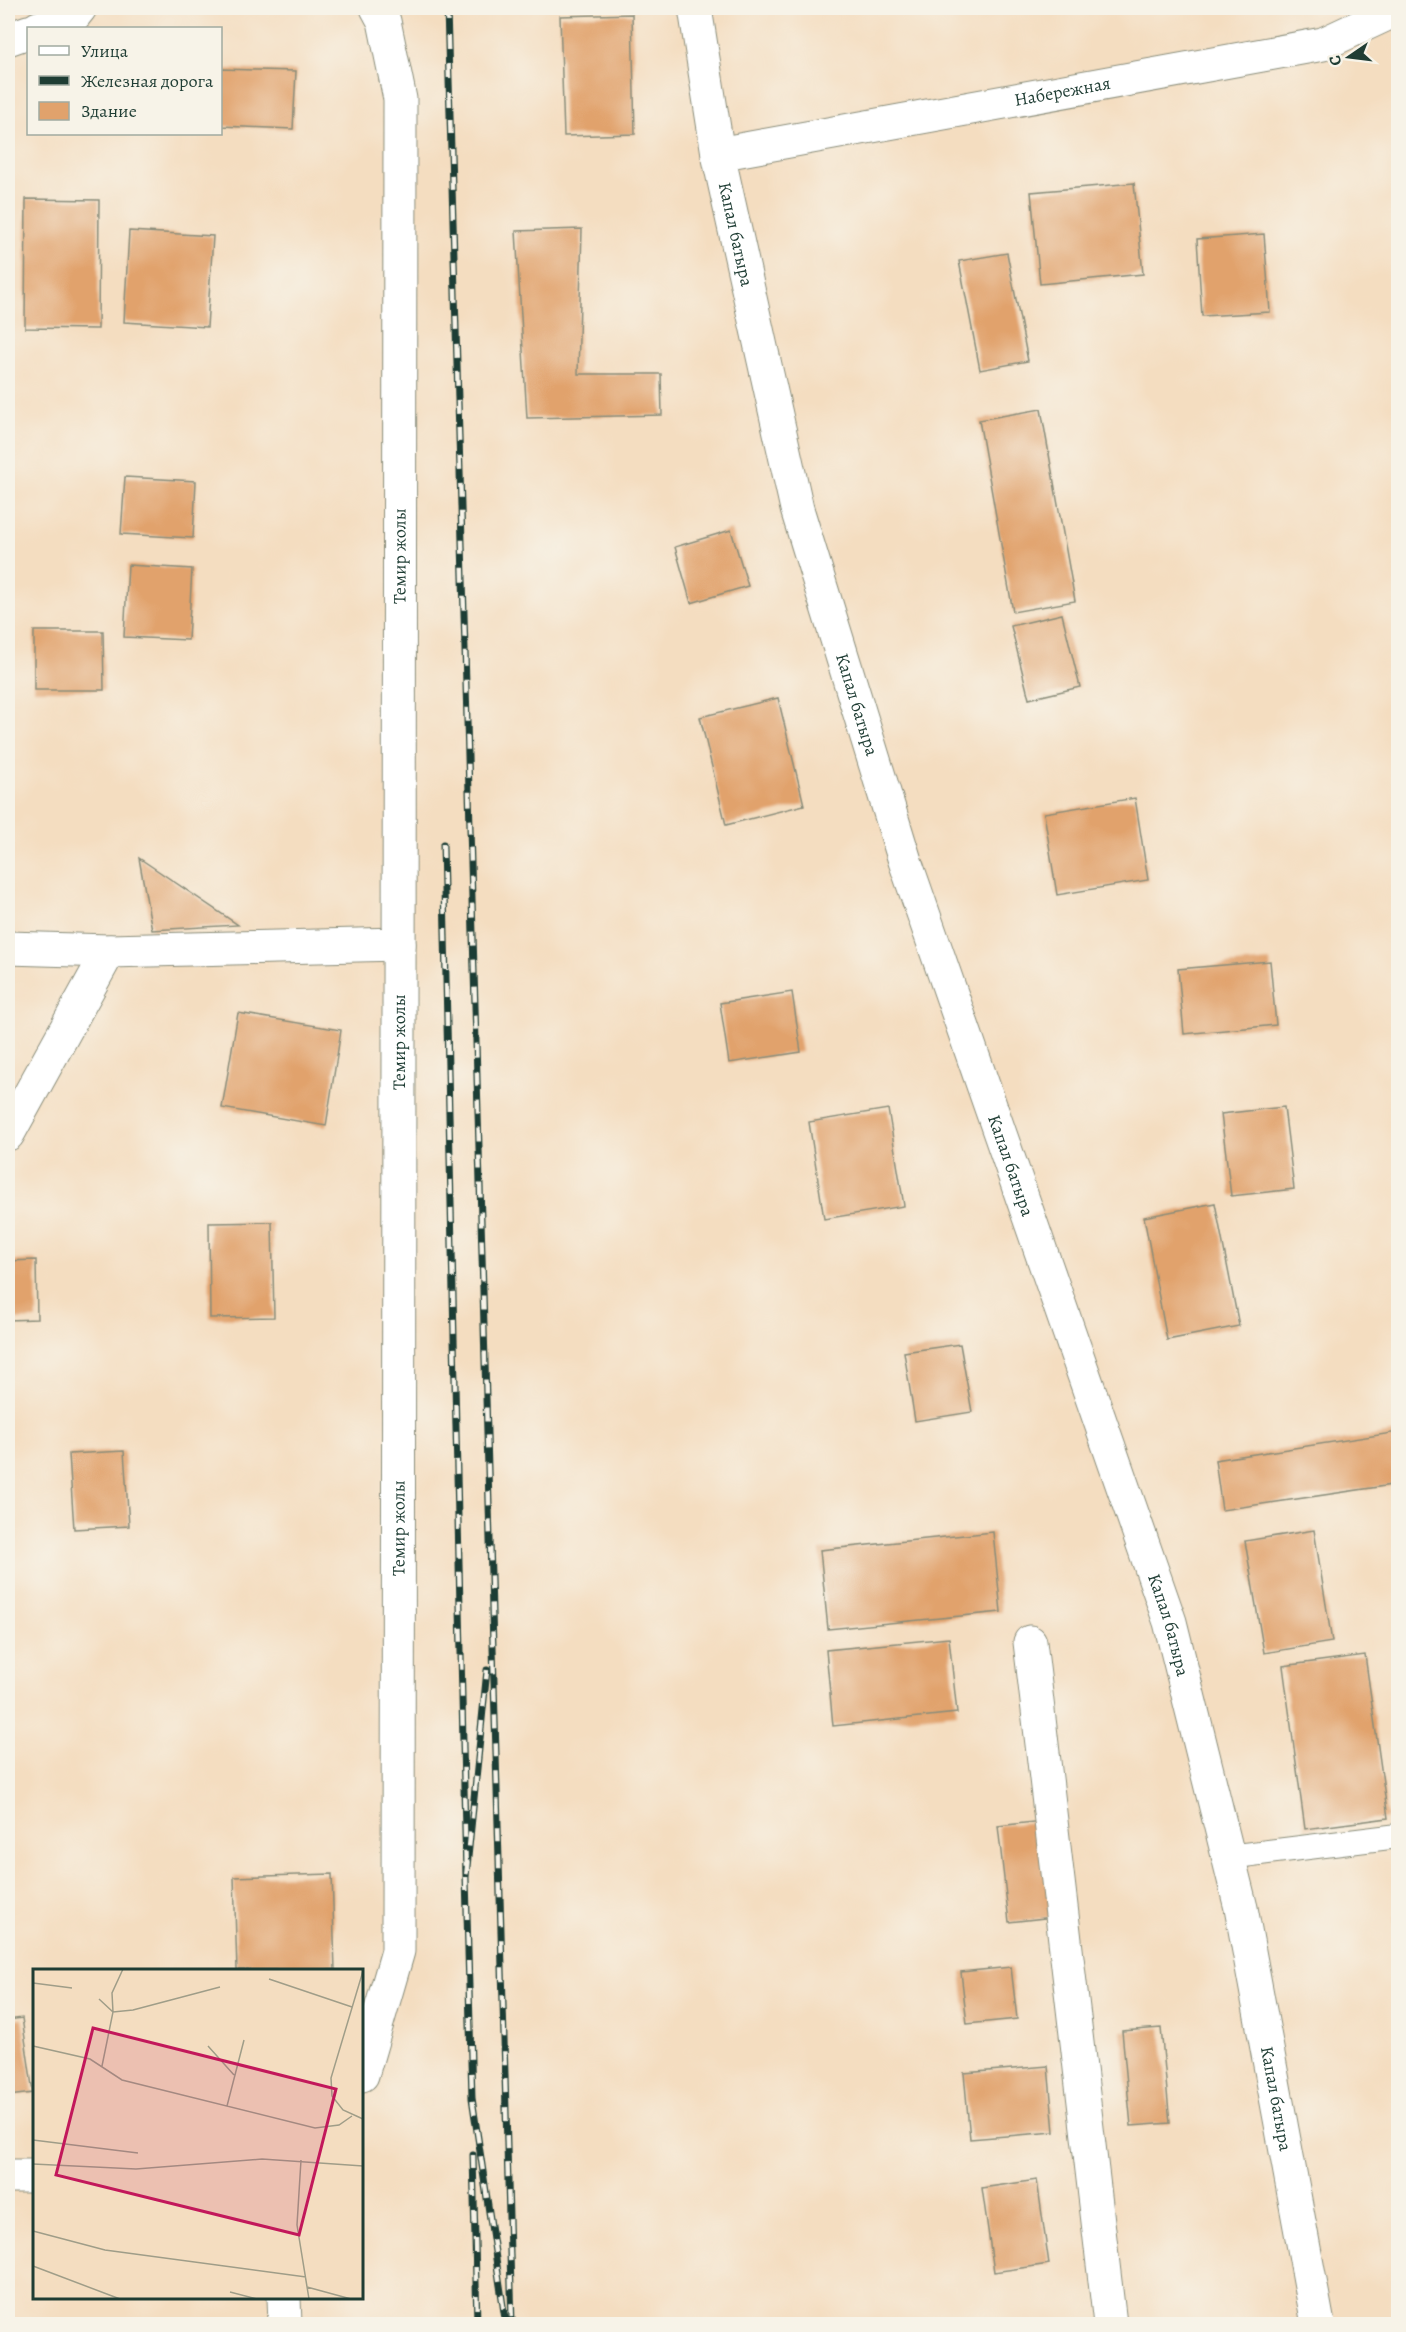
<svg xmlns="http://www.w3.org/2000/svg" width="1406" height="2332" font-family="Alegreya,serif">
  <style>
    .building { fill: #e1a26c }
    .lines { fill: none; stroke-linecap: round; stroke-linejoin: round }
    .lane-casing { stroke: #8a8d7a; stroke-width: 26 }
    .street-casing { stroke: #8a8d7a; stroke-width: 35 }
    .secondary-casing { stroke: #8a8d7a; stroke-width: 35 }
    .lane { stroke: #fff; stroke-width: 24 }
    .street { stroke: #fff; stroke-width: 33 }
    .secondary { stroke: #fff; stroke-width: 33 }
    .rail-casing { stroke: #1f3d34; stroke-width: 7 }
    .rail { stroke: #f7f3e8; stroke-width: 4.5; stroke-dasharray: 14; stroke-linecap: butt }
    .labels { text-anchor: middle; stroke-width: 4.5; stroke-linejoin: round; paint-order: stroke }
    .street-label { font-size: 18px; fill: #1f3d34; stroke: #f7f3e8 }
    .inset-road { fill: none; stroke: #9f9d88; stroke-width: 1.5 }
    .view { fill: #c2185b; fill-opacity: 0.15; stroke: #c2185b; stroke-width: 3 }
    .inset-edge { fill: none; stroke: #1f3d34; stroke-width: 3 }
  </style>
  <rect width="100%" height="100%" fill="#f7f3e8"/>
  <filter id="ink" filterUnits="userSpaceOnUse"><feTurbulence type="fractalNoise" baseFrequency=".0167" numOctaves="2"/><feDisplacementMap in="SourceGraphic" scale="12" xChannelSelector="R" yChannelSelector="G"/><feConvolveMatrix kernelMatrix="1 2 1 2 8 2 1 2 1" color-interpolation-filters="sRGB"/></filter>
  <filter id="wash" filterUnits="userSpaceOnUse"><feTurbulence type="fractalNoise" baseFrequency=".008" numOctaves="4" result="noise"/><feDisplacementMap in="SourceGraphic" scale="24" xChannelSelector="R" yChannelSelector="G"/><feGaussianBlur stdDeviation="1.35" result="paint"/><feColorMatrix in="noise" values="0 0 0 0 0 0 0 0 0 0 0 0 0 0 0 0 0 1.4 0 .05"/><feComposite in="paint" operator="in"/></filter>
  <g filter="url(#wash)">
    <rect width="100%" height="100%" fill="#f4ddc0"/>
    <g id="blocks">
      <path class="building" d="M632 14 635 134 564 136 560 16Z
        M220 69 296 71 293 129 220 126Z
        M1134 183 1143 274 1040 284 1031 192Z
        M26 199 99 200 98 329 25 328Z
        M582 229 578 374H661L662 415 527 418 516 231Z
        M129 231 213 236 207 327 124 322Z
        M1264 234 1270 312 1202 316 1197 239Z
        M1007 253 1028 361 980 370 959 261Z
        M1041 409 1075 601 1013 612 979 420Z
        M125 477 196 481 193 538 121 534Z
        M731 530 748 586 691 603 675 547Z
        M128 565 192 569 188 640 124 637Z
        M1062 614 1080 687 1029 699 1011 626Z
        M34 631H103L104 690H34Z
        M778 698 804 805 726 825 700 717Z
        M1135 798 1148 880 1057 895 1044 813Z
        M139 858 238 925 152 930Z
        M1270 961 1276 1025 1184 1034 1178 969Z
        M792 992 801 1052 729 1063 720 1003Z
        M238 1013 341 1030 326 1126 222 1108Z
        M1284 1107 1294 1189 1231 1196 1221 1114Z
        M888 1109 904 1206 824 1219 809 1122Z
        M1215 1203 1239 1326 1167 1340 1144 1217Z
        M272 1222 274 1317 210 1318 209 1223Z
        M36 1260 37 1319 8 1320V1261Z
        M960 1344 972 1412 915 1421 904 1352Z
        M1398 1432V1484L1222 1510 1215 1460Z
        M124 1451 129 1526 74 1529 69 1454Z
        M1314 1530 1332 1642 1264 1653 1245 1541Z
        M993 1532 1001 1612 828 1629 820 1550Z
        M949 1638 957 1713 833 1726 826 1650Z
        M1365 1655 1388 1818 1305 1829 1283 1666Z
        M1042 1821 1053 1917 1009 1922 998 1826Z
        M332 1874 335 1970H237L234 1877Z
        M1398 1915V1944H1397L1394 1916Z
        M1011 1967 1017 2019 967 2024 961 1972Z
        M22 2018 33 2093 8 2096V2020Z
        M1161 2028 1170 2123 1131 2126 1122 2031Z
        M1048 2066 1054 2132 970 2139 964 2073Z
        M1037 2180 1049 2264 994 2272 982 2188Z"/>
    </g>
  </g>
  <g filter="url(#ink)">
    <use href="#blocks" fill-opacity="0" stroke="#8a8d7a" stroke-width="1.5"/>
    <g class="lines">
      <defs>
        <path id="lane" d="M1228 1857 1398 1836"/>
        <g id="street">
          <path id="s1" d="M718 154 1323 44 1398 9"/>
          <path d="M8 948 109 951 399 944"/>
          <path d="M8 1134 109 951"/>
          <path d="M1030 1642 1110 2324"/>
          <path id="s2" d="M362 2075 398 1951 400 99 384 21 377 8"/>
          <path d="M8 2176H34"/>
          <path d="M284 2298 285 2324"/>
        </g>
        <g id="secondary">
          <path id="s3" d="M695 8 718 154 797 509 905 861 1170 1622 1241 1908 1318 2324"/>
          <path d="M38 28 72 18 80 8"/>
          <path d="M8 39 28 32"/>
        </g>
      </defs>
      <use href="#lane" class="lane-casing"/>
      <use href="#street" class="street-casing"/>
      <use href="#secondary" class="secondary-casing"/>
      <use href="#lane" class="lane"/>
      <use href="#street" class="street"/>
      <use href="#secondary" class="secondary"/>
      <defs>
        <path id="rail" d="M447 8 512 2324
          M443 844 466 1877 487 1670
          M466 1877 472 2098 505 2319
          M473 2155 477 2324"/>
      </defs>
      <use href="#rail" class="rail-casing"/>
      <use href="#rail" class="rail"/>
    </g>
  </g>
  <g class="labels">
    <g class="street-label">
      <text dy="6" stroke="none"><textPath href="#s1" startOffset="350">Набережная</textPath></text>
      <text dy="6" stroke="none"><textPath href="#s3" startOffset="230">Капал батыра</textPath></text>
      <text dy="6" stroke="none"><textPath href="#s2" startOffset="1524">Темир жолы</textPath></text>
      <text dy="6" stroke="none"><textPath href="#s3" startOffset="716">Капал батыра</textPath></text>
      <text dy="6" stroke="none"><textPath href="#s2" startOffset="1038">Темир жолы</textPath></text>
      <text dy="6" stroke="none"><textPath href="#s3" startOffset="1202">Капал батыра</textPath></text>
      <text dy="6" stroke="none"><textPath href="#s2" startOffset="552">Темир жолы</textPath></text>
      <text dy="6" stroke="none"><textPath href="#s3" startOffset="1688">Капал батыра</textPath></text>
      <text dy="6" stroke="none"><textPath href="#s3" startOffset="2174">Капал батыра</textPath></text>
    </g>
  </g>
  <g transform="translate(33 1969)">
    <rect width="330" height="330" fill="#f4ddc0"/>
    <path class="inset-road" d="M330 2 298 109 299 127 310 141 330 150M236 10 319 38M0 14 39 19M66 30 80 43 100 41 187 18M0 77 57 90 89 111 282 159 306 156 319 147M175 77 201 106M69 97 80 43 79 24 90 0M194 137 211 71M0 171 105 184M268 191 264 256 276 330M0 195 103 200 229 190 330 197M0 262 72 281 273 308M0 297 87 330M274 318 318 330M197 323 224 330"/>
    <path class="view" d="M60 59 303 120 266 266 23 206Z"/>
    <rect width="330" height="330" class="inset-edge"/>
  </g>
  <rect width="1406" height="2332" fill="none" stroke="#f7f3e8" stroke-width="30"/>
  <rect x="27" y="27" width="195" height="108" fill="#f7f3e8" stroke="#a1aaa0" stroke-width="1.5"/>
  <rect x="39" y="46" width="30" height="9" fill="#ffffff" stroke="#a1aaa0" stroke-width="1.5"/>
  <text x="81" y="57" font-size="18" fill="#1f3d34">Улица</text>
  <rect x="39" y="76" width="30" height="9" fill="#1f3d34" stroke="#a1aaa0" stroke-width="1.5"/>
  <text x="81" y="87" font-size="18" fill="#1f3d34">Железная дорога</text>
  <rect x="39" y="102" width="30" height="18" fill="#e1a26c" stroke="#a1aaa0" stroke-width="1.5"/>
  <text x="81" y="117" font-size="18" fill="#1f3d34">Здание</text>
  <g transform="translate(1349 57) rotate(256)" stroke="#f7f3e8" stroke-width="4.5" paint-order="stroke">
  <path d="M0-4.5L10 22L0 15L-10 22Z" fill="#1f3d34"/>
  <text y="-9" font-size="16" font-weight="bold" text-anchor="middle" fill="#1f3d34">С</text>
  </g>
</svg>
